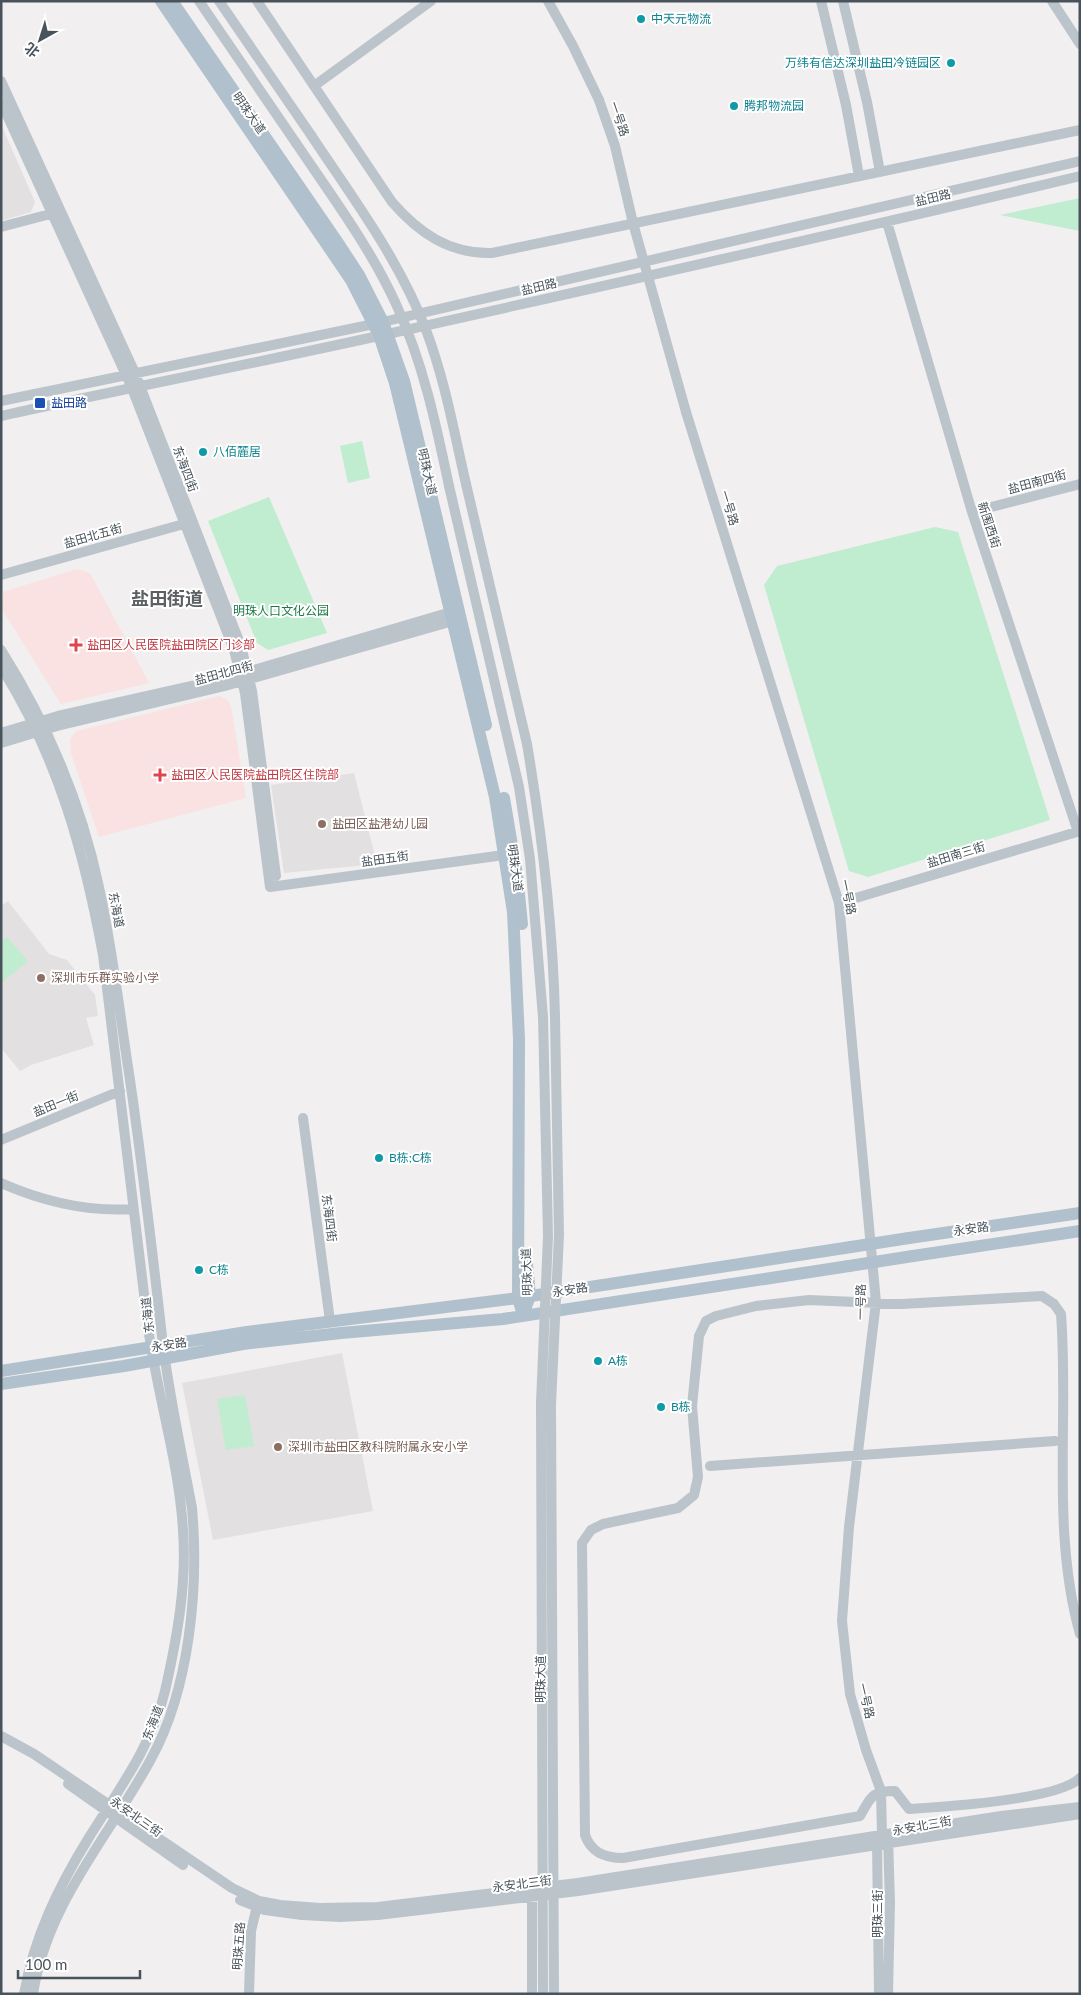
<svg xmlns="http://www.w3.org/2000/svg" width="1081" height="1995" font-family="Lato,'Noto Sans SC',sans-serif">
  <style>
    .education { fill: #e2e0e0 }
    .medical { fill: #f9e2e1 }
    .green { fill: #c0eccf }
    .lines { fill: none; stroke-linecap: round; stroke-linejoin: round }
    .minor { stroke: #bbc4cb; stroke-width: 10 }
    .major { stroke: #b0c0cc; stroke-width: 12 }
    .minor-bridge { stroke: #bbc4cb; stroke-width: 10 }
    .major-bridge { stroke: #b0c0cc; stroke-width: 12 }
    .culture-dot { fill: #0f9aa8; stroke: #fff; stroke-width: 2 }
    .transit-dot { fill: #1a4fb4; stroke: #fff; stroke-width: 2 }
    .health-dot { fill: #e0444e; stroke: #fff; stroke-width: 2 }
    .education-dot { fill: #8d6e63; stroke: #fff; stroke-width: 2 }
    .labels { text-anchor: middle; stroke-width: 4; stroke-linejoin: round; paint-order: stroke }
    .culture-label { font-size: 12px; fill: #0d838f; stroke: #fff; text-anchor: start }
    .street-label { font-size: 12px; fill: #48535b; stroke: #fff }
    .transit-label { font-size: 12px; fill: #164399; stroke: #fff; text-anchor: start }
    .park-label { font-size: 12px; fill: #1c7946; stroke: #fff }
    .health-label { font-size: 12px; fill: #be3a42; stroke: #fff; text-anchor: start }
    .education-label { font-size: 12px; fill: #785e54; stroke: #fff; text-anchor: start }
    .district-label { font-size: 18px; font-weight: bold; fill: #5c6063; stroke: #fff }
  </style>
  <rect width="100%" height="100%" fill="#f1efef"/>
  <path class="education" d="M1 124 35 202 31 212 1 221Z
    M354 773 377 864 284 873 271 785Z
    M8 901 49 954 67 960 95 995 98 1016 86 1018 94 1045 31 1065 20 1071 1 1048V906Z
    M342 1353 373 1511 213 1540 182 1383Z"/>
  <path class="medical" d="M77 569 90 573 149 683 61 704 2 609 3 592Z
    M219 696 227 700 231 706 246 798 99 837 71 753 70 739 77 731Z"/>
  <path class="green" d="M1080 198V231L1000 215Z
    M362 441 370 478 348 483 340 446Z
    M269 497 327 633 268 650 257 643 208 521Z
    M935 527 958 532 1050 820 868 877 849 871 764 585 777 566Z
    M7 937 28 961 1 983V941Z
    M245 1395 254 1446 226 1450 217 1399Z"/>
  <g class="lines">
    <path class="minor" d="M199 1 296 143
      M219 1 311 135
      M257 1 392 202C419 233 449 254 492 253L1080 130
      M548 1 573 46 599 100
      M821 1 846 105 859 176
      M843 1 867 102 880 172
      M1052 1 1080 44
      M1 81 135 373 241 646 252 691 276 876
      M314 86 431 1
      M1 102 131 386 234 650 245 693 270 887 504 855
      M887 222 972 512 1078 832
      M1 227 58 212
      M1 401 374 324 1080 161
      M686 412 839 903 876 1302 849 1527 842 1621 850 1694 866 1750 881 1791 882 1835
      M1 416C131 387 262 362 392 333 622 282 851 231 1080 176
      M466 484 527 744C542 834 553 925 555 1017
      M449 486 519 787 530 859 543 1017
      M972 512 1080 484
      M1 575 191 522
      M1 650C47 723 81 802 99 887 113 951 120 1016 130 1080 143 1169 153 1257 163 1345 170 1400 182 1454 192 1508 199 1587 190 1688 151 1759 109 1837 47 1903 33 1994
      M1 667C58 757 84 852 103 955 118 1079 133 1203 148 1327 157 1395 179 1462 183 1530 187 1584 177 1638 165 1691 152 1746 117 1792 88 1839 58 1888 34 1937 24 1994
      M1 733 58 716 223 679 451 612
      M1 743 57 726 225 686 453 621
      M839 903 1080 831
      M303 1118 330 1321
      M1 1140 120 1091
      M1 1183C42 1201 89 1212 133 1209
      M710 1466 1055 1441
      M1080 1634C1051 1531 1069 1420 1061 1314L1054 1304 1042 1296 902 1304 809 1300 756 1306 716 1316 706 1321 699 1336 692 1406 698 1477 694 1495 678 1508 603 1524 591 1530 582 1543 585 1835C591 1852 604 1858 623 1858L860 1816C871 1797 871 1791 895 1791L909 1809C942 1807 1058 1800 1080 1778
      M1 1736 34 1754 232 1888 259 1901 280 1905 320 1908 378 1907 578 1883 1001 1816 1080 1807
      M68 1784 183 1865
      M888 1837 890 1903 888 1994
      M877 1842 879 1994
      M532 1890V1994
      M240 1900 265 1910 302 1915 340 1917 378 1915 578 1891 1080 1814
      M249 1994 251 1931 258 1902"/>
    <path class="major" d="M161 1 351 280 379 335 395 383 495 797 513 912 519 1039 518 1298 523 1315
      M172 1 338 243 359 275 383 322 404 381 486 725
      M504 798 517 875 522 924
      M909 1238 1080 1213
      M913 1256 1080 1231
      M523 1315 530 1296 526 1254
      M1 1371 247 1332 518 1298 851 1247
      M1 1384 124 1366 243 1344 341 1333 503 1319 849 1266"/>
    <path class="minor-bridge" d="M599 100 615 146 633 223 686 412
      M311 135C352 197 399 259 426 330 445 380 454 432 466 484
      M296 143C331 195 370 247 396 304 423 362 436 424 449 486
      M543 1017 548 1236 541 1403 543 1994
      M554 1994 551 1404 559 1235 555 1017"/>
    <path class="major-bridge" d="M851 1247 909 1238
      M849 1266 913 1256"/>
  </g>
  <g class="culture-dot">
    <circle cx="641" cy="19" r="5"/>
    <circle cx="951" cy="63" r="5"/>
    <circle cx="734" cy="106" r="5"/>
    <circle cx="203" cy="452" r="5"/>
    <circle cx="379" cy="1158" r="5"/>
    <circle cx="199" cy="1270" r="5"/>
    <circle cx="598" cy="1361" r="5"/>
    <circle cx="661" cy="1407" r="5"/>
  </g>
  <rect class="transit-dot" x="34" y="397" width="12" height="12" rx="2.5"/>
  <g class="health-dot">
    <path d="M73.5 637.5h5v5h5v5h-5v5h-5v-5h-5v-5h5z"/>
    <path d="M157.5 767.5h5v5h5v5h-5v5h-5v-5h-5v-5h5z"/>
  </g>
  <g class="education-dot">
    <circle cx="322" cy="824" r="5"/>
    <circle cx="41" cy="978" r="5"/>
    <circle cx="278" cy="1447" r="5"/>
  </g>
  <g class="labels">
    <g class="culture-label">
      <text x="651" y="23">中天元物流</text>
      <text x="941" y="67" text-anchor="end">万纬有信达深圳盐田冷链园区</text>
      <text x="744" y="110">腾邦物流园</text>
      <text x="213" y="456">八佰麓居</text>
      <text x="389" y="1162">B栋;C栋</text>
      <text x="209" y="1274">C栋</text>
      <text x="608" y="1365">A栋</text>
      <text x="671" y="1411">B栋</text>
    </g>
    <g class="street-label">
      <text transform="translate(249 113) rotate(55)" y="4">明珠大道</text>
      <text transform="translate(619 119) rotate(71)" y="4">一号路</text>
      <text transform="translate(933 198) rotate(-13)" y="4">盐田路</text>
      <text transform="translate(539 287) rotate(-13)" y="4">盐田路</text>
      <text transform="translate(185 469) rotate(69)" y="4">东海四街</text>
      <text transform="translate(427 472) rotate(77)" y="4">明珠大道</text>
      <text transform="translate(1037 482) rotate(-15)" y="4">盐田南四街</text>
      <text transform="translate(729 508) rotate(73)" y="4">一号路</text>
      <text transform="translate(989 525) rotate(72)" y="4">新围西街</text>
      <text transform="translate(93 536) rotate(-16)" y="4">盐田北五街</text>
      <text transform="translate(224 673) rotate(-15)" y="4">盐田北四街</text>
      <text transform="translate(956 855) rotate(-17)" y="4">盐田南三街</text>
      <text transform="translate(385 859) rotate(-8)" y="4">盐田五街</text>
      <text transform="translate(515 868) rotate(82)" y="4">明珠大道</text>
      <text transform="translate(848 897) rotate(78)" y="4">一号路</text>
      <text transform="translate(116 910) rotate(79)" y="4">东海道</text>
      <text transform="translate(56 1104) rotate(-22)" y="4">盐田一街</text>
      <text transform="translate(329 1218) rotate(83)" y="4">东海四街</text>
      <text transform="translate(971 1229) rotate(-8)" y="4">永安路</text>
      <text transform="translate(527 1272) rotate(-92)" y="4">明珠大道</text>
      <text transform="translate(570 1290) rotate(-9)" y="4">永安路</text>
      <text transform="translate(861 1302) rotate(-89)" y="4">一号路</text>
      <text transform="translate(148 1315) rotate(-96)" y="4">东海道</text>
      <text transform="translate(169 1345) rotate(-9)" y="4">永安路</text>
      <text transform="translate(541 1679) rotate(-90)" y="4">明珠大道</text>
      <text transform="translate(866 1701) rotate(77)" y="4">一号路</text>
      <text transform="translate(153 1723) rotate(-69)" y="4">东海道</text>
      <text transform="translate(136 1817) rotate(35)" y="4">永安北三街</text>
      <text transform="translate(922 1826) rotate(-10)" y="4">永安北三街</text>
      <text transform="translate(522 1884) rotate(-7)" y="4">永安北三街</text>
      <text transform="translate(878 1914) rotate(-90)" y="4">明珠三街</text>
      <text transform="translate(239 1946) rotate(-86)" y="4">明珠五路</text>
    </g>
    <g class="transit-label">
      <text x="51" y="407">盐田路</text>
    </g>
    <g class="park-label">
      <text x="281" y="615">明珠人口文化公园</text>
    </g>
    <g class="health-label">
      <text x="87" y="649">盐田区人民医院盐田院区门诊部</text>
      <text x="171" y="779">盐田区人民医院盐田院区住院部</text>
    </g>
    <g class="education-label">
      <text x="332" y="828">盐田区盐港幼儿园</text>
      <text x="51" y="982">深圳市乐群实验小学</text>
      <text x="288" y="1451">深圳市盐田区教科院附属永安小学</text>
    </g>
    <g class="district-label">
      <text x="167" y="605">盐田街道</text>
    </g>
  </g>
  <rect width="1081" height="1995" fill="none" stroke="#48535b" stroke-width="5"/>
  <g transform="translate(40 40) rotate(219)" stroke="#ffffff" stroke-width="4" paint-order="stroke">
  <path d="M0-4L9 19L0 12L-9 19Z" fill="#48535b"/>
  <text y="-8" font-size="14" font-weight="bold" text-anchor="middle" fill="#48535b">北</text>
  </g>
  <path d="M18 1970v8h122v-8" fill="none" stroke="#48535b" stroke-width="2.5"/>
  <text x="25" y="1970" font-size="15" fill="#48535b" stroke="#ffffff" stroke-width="4" paint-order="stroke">100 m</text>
</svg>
